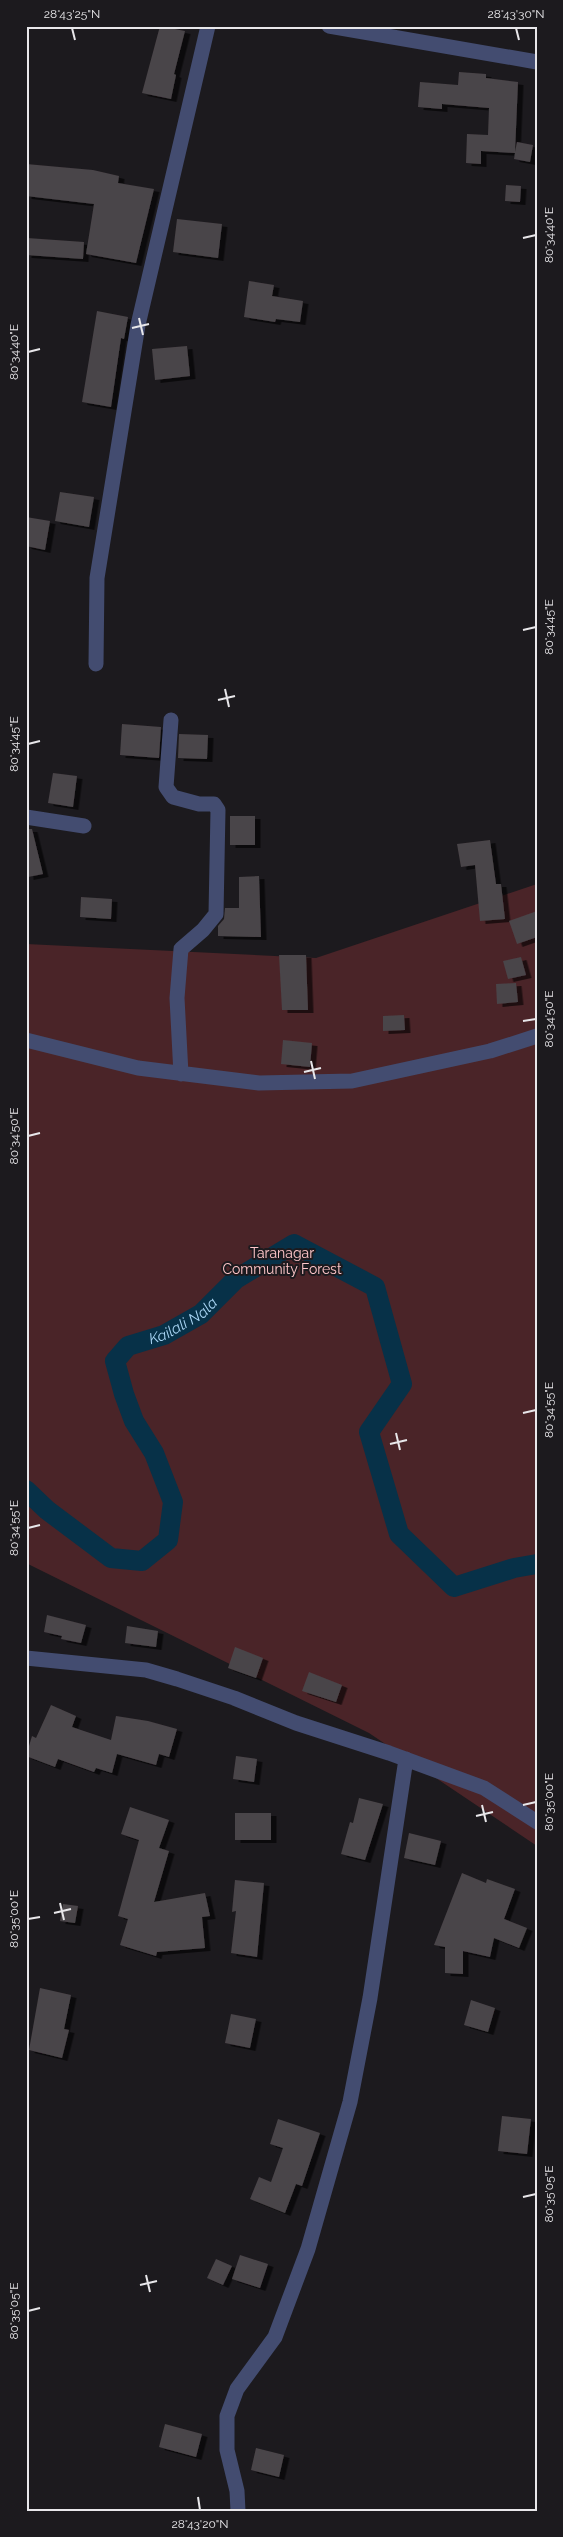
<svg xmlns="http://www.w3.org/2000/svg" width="563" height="2537" font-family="Raleway,sans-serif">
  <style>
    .green { fill: #4a2428 }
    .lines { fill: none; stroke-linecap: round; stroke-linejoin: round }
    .canal { stroke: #073148; stroke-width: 20 }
    .building { fill: #4a4448; filter: url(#shadow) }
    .street { stroke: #434c70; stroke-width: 15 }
    .ticks { fill: none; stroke: #e8e7ea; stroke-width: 2 }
    .labels { text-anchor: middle; stroke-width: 4; stroke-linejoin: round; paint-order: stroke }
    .park-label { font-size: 14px; fill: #ffc7ca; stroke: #1c1a1e }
    .water-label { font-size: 15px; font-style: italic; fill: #a9d5f4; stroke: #1c1a1e }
    .neatline { fill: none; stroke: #e8e7ea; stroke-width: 2 }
    .ticks-label { font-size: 12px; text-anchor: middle; fill: #e8e7ea }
  </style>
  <defs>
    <filter id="shadow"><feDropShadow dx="5.5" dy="3" stdDeviation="0" flood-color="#0009"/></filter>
  </defs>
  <rect width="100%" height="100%" fill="#1c1a1e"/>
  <path class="green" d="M537 884V1846L369 1733 26 1563V944L316 958Z"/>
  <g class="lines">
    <path class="canal" id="s1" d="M26 1490 47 1510 111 1558 142 1561 168 1540 173 1502 154 1453 134 1421 124 1394 115 1361 128 1346 164 1335 201 1314 236 1279 294 1244 375 1287 402 1384 369 1432 399 1534 454 1587 514 1568 537 1564"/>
  </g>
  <path class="building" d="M160 26 185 31 174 74 176 75 171 99 142 93Z
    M459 72 486 74V78L518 82 515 152 517 142 533 145 530 162 514 159 515 153 481 151V164L466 163 467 134 488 135 489 108 442 104V109L418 107 420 82 458 85Z
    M26 164 93 170 119 176 118 183 154 189 136 263 86 254 94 204 26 196Z
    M506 185 521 186 520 202 505 201Z
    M177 219 222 224 218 258 173 252Z
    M27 238 84 242 83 259 26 255Z
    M249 281 274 285 272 296 303 301 300 322 276 319 275 322 244 317Z
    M97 311 128 317 124 339 121 338 111 407 82 402Z
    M187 346 190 376 155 380 152 349Z
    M60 492 94 497 89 527 55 521Z
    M26 517 50 521 45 550 26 546Z
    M122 724 161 727 159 758 120 755Z
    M179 734 208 735 207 759 178 758Z
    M53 773 77 776 73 807 48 803Z
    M230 816H255V845H230Z
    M26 829H32L43 874 28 877Z
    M490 840 496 884H501L505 919 480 921 475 865 461 867 457 844Z
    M259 876 261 937 218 936V926L224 919 225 908H239V877Z
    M81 897 112 899 111 919 80 917Z
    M537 911V937L517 944 509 921Z
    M279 955H306L308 1010H282Z
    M521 957 526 975 508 979 503 961Z
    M516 983 518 1002 497 1004 496 984Z
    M404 1015 405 1030 383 1031V1016Z
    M283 1040 312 1043 310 1067 281 1064Z
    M47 1615 86 1625 81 1643 61 1639 62 1636 44 1632Z
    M127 1626 158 1631 156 1647 125 1643Z
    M235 1647 263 1658 256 1678 228 1668Z
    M309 1672 342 1685 336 1702 302 1691Z
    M51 1705 76 1716 72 1727 111 1740 116 1716 148 1721 177 1729 169 1757 159 1754 156 1765 117 1754 112 1773 96 1768 94 1772 58 1759 55 1767 26 1756 32 1736 36 1738Z
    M236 1756 257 1759 254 1782 233 1779Z
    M359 1798 383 1804 365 1860 341 1854 350 1822 353 1823Z
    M130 1807 169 1820 159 1848 169 1851 154 1902 205 1893 210 1916 202 1917 205 1948 157 1952 156 1956 120 1945 128 1919 118 1916 139 1840 121 1834Z
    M235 1813H271V1840H235Z
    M409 1833 441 1841 435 1865 404 1858Z
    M462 1873 486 1883 487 1879 515 1889 504 1919 527 1928 519 1948 494 1938 490 1957 463 1951V1974L445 1973V1947L434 1945Z
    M235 1880 264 1883 257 1957 231 1953 236 1911 232 1912Z
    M63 1904 78 1906 75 1923 60 1921Z
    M40 1988 71 1995 64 2029 69 2030 62 2058 29 2050Z
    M471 2000 495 2008 488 2032 464 2025Z
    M231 2014 256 2019 250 2048 225 2043Z
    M502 2116 531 2119 527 2154 498 2151Z
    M278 2119 320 2133 302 2186 296 2184 285 2213 250 2199 259 2177 271 2182 283 2148 270 2144Z
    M240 2255 268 2264 260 2288 232 2279Z
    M216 2259 232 2266 223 2285 207 2278Z
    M165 2424 202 2434 196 2457 159 2447Z
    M256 2448 284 2455 279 2477 251 2470Z"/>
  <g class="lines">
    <path class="street" d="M329 26 537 62
      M96 664 97 578 138 325 208 26
      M171 720 166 787 173 797 199 804H214L218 810 216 914 203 930 181 949 177 998 181 1074
      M26 817 84 826
      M26 1040 138 1068 259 1083 352 1081 490 1051 537 1036
      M26 1658 146 1670 177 1679 234 1698 296 1723 389 1753 484 1788 537 1822
      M238 2511 237 2491 227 2450V2416L237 2389 275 2337 308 2249 350 2102 370 1998 406 1759"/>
  </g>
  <path class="ticks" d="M72 28 75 40M516 28 519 40M523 238 536 235M139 318 143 335M132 328 149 324M28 352 40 349M523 630 536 627M225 689 229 707M218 700 235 696M28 744 40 741M523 1021 536 1019M311 1061 315 1079M304 1072 321 1068M28 1136 40 1133M523 1413 536 1410M396 1433 400 1450M390 1444 407 1440M28 1528 40 1525M482 1805 486 1822M523 1805 536 1802M476 1816 493 1812M60 1903 64 1920M54 1913 71 1909M28 1919 40 1917M523 2197 536 2194M146 2275 150 2292M140 2285 157 2281M28 2311 40 2308M198 2497 200 2510"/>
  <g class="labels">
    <g class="park-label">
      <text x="282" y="1258">Taranagar<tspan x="282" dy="16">Community Forest</tspan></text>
    </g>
    <g class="water-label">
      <text dy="5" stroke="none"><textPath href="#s1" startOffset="446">Kailali Nala</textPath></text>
    </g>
  </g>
  <rect width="563" height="2537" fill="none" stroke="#1c1a1e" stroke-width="55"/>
  <rect x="28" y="28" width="508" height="2482" class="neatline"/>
  <g class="ticks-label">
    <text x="72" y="18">28°43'25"N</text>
    <text x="516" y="18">28°43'30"N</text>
    <text transform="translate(549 235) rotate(-90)" y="4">80°34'40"E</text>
    <text transform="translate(14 352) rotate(-90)" y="4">80°34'40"E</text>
    <text transform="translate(549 627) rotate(-90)" y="4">80°34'45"E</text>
    <text transform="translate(14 744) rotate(-90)" y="4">80°34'45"E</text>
    <text transform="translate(549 1019) rotate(-90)" y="4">80°34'50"E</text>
    <text transform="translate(14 1136) rotate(-90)" y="4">80°34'50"E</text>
    <text transform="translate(549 1410) rotate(-90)" y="4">80°34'55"E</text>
    <text transform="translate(14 1528) rotate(-90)" y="4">80°34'55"E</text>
    <text transform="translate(549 1802) rotate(-90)" y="4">80°35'00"E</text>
    <text transform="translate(14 1919) rotate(-90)" y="4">80°35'00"E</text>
    <text transform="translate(549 2194) rotate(-90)" y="4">80°35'05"E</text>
    <text transform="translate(14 2311) rotate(-90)" y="4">80°35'05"E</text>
    <text x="200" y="2528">28°43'20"N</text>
  </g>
</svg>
